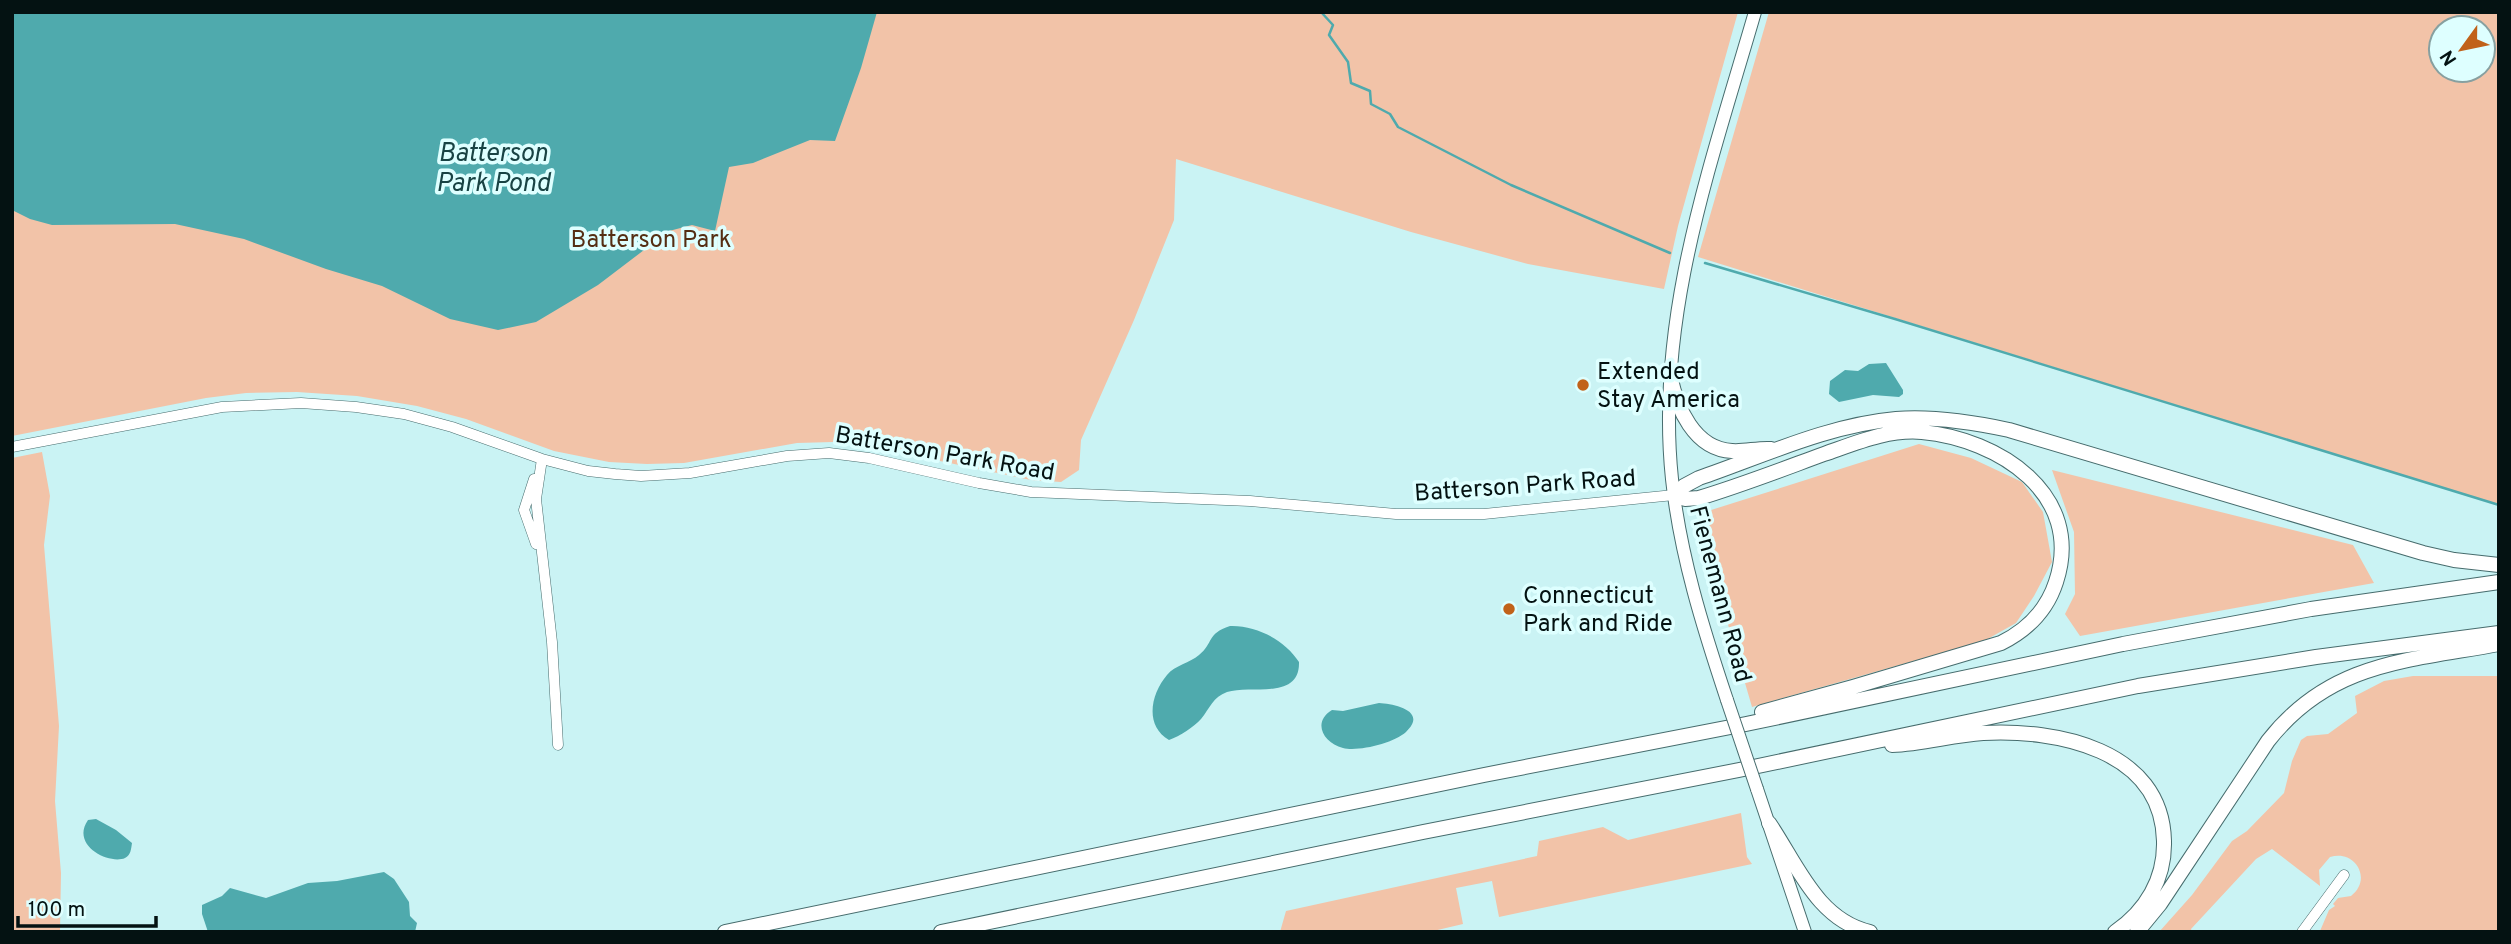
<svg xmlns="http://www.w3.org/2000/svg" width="2511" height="944" font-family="Overpass,sans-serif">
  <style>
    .green { fill: #f2c3a8; fill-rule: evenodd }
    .water { fill: #4faaad }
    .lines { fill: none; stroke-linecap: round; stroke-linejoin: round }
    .stream { stroke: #4faaad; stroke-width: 2.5 }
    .minor-casing { stroke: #476c6d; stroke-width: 11 }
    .major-casing { stroke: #476c6d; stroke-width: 14 }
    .highway-casing { stroke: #476c6d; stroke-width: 16 }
    .minor { stroke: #fff; stroke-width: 10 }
    .major { stroke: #fff; stroke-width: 12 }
    .highway { stroke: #fff; stroke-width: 14 }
    .major-bridge-casing { stroke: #476c6d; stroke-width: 14; stroke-linecap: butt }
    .major-bridge { stroke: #fff; stroke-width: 12 }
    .poi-dot { fill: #c1621a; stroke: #deffff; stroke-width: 2.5 }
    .labels { text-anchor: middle; stroke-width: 7; stroke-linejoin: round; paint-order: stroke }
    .park-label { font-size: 24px; fill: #552e13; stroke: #deffff }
    .poi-label { font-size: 24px; fill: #041212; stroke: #deffff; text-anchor: start }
    .street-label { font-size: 24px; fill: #041212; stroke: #deffff }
    .water-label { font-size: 26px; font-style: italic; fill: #194344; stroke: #deffff }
  </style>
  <rect width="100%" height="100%" fill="#caf3f4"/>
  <path class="green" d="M12 12H1738L1678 226 1664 289 1528 264 1411 232 1176 159 1174 220 1134 320 1081 440 1079 470 1061 482 1031 480 863 445 833 442 797 443 684 463 647 464 609 462 554 451 466 419 417 406 357 396 297 392 246 393 206 398 12 436Z
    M1769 12H2499V505L1698 257ZM2441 28H2483V70H2441Z
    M1919 444 1971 458 2022 482 2043 512 2052 562 2034 596 2016 623 1984 641 1752 707 1704 542 1708 511Z
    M42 452 50 496 44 545 59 726 55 801 61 873 60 932H12V458Z
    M2052 470 2353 545 2374 583 2080 636 2065 614 2075 594 2074 532Z
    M2413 676H2499V932H2322L2320 931 2329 910 2335 906 2333 904 2338 898 2351 896C2373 879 2355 849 2330 857L2319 870 2320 886 2272 849 2256 859 2191 929 2192 932H2159L2192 895 2232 841 2247 831 2284 793 2292 761 2301 740 2307 736 2328 734 2357 713 2355 696 2384 681Z
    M1741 813 1747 857 1752 864 1499 917 1492 881 1456 888 1463 924 1429 932H1280L1286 911 1537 856 1539 841 1603 827 1628 840Z"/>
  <path class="water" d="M12 12H877L861 68 835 141 810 140 753 163 729 167 715 231 692 225 669 231 598 285 536 322 498 330 450 319 382 286 326 269 244 239 175 224 52 225 30 219 12 210Z
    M1886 363 1903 390V394L1899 397 1873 395 1839 402 1829 394 1830 381 1845 370 1858 371 1869 364Z
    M1230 626C1256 625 1285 640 1299 662 1300 701 1250 684 1227 692 1213 697 1210 708 1201 719 1194 727 1180 736 1169 740 1144 725 1151 694 1167 675 1175 665 1190 663 1199 655 1214 643 1206 634 1230 626Z
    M1379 703C1395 704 1428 711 1406 732 1394 743 1358 752 1343 748 1323 743 1312 722 1332 710L1343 711Z
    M96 819 116 830 132 843C131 849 131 855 125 858 110 865 70 846 88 820Z
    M384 872 394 879 409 902 410 916 417 923 415 932H208L202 914V905L222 896 230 888 266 898 308 883 337 881Z"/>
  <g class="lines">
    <path class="stream" d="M1321 12 1333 25 1329 35 1348 62 1351 83 1370 91 1371 104 1390 114 1398 127 1511 185 1670 253
      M1705 263 1895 319 2499 505"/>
    <defs>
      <path id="minor" d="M12 447 222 407 301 403 356 407 404 414 452 427 542 459 588 471 615 474 641 476 690 473 787 456 829 453 869 458 979 483 1031 492 1250 501 1396 514H1484L1674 495
        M542 459 536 499 552 642 558 745
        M534 479 524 510 536 544
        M2302 932 2344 875"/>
      <path id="major" d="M1727 700C1703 628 1680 555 1672 479 1655 318 1711 164 1755 12
        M1757 789 1805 932"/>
      <path id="highway" d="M1670 376C1677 408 1694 449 1732 451 1745 452 1758 448 1771 449
        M1762 712 1853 687 2001 643C2027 630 2047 610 2056 582 2085 494 1998 439 1922 432 1888 429 1856 443 1824 454 1783 469 1742 485 1699 498L1685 499 1674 495 1684 486 1699 478C1763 456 1828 425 1896 419 1934 416 1972 422 2009 430L2423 553 2454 560 2499 565
        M1892 745C1923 744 1952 735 1983 733 2056 729 2162 749 2164 841 2165 879 2146 911 2115 932
        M1769 823C1797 864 1817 920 1870 932
        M725 932 1484 775 1746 724 2123 644 2311 609 2499 582
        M941 932 1423 832 1739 770 2138 686 2316 657 2499 633
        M2137 932 2160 904 2268 741C2330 662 2407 661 2499 644"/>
    </defs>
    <use href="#minor" class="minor-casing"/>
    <use href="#major" class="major-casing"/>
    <use href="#highway" class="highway-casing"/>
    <use href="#minor" class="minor"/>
    <use href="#major" class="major"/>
    <use href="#highway" class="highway"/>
    <defs>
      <path id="major-bridge" d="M1727 700 1757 789"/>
    </defs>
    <use href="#major-bridge" class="major-bridge-casing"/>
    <use href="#major-bridge" class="major-bridge"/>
  </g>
  <g class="poi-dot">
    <circle cx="1583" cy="385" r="7"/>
    <circle cx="1509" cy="609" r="7"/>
  </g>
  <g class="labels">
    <g class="park-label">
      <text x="651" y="247">Batterson Park</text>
    </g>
    <g class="poi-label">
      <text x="1597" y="379">Extended<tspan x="1597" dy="28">Stay America</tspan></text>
      <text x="1523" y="603">Connecticut<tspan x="1523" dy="28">Park and Ride</tspan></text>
    </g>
    <g class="street-label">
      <text transform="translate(945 453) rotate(10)" y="8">Batterson Park Road</text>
      <text transform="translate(1525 485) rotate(-4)" y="8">Batterson Park Road</text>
      <text transform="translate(1721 594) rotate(75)" y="8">Fienemann Road</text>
    </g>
    <g class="water-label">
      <text x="493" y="161">Batterson<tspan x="493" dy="30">Park Pond</tspan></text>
    </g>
  </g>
  <rect width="2511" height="944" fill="none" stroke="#041212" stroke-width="28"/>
  <g transform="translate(2462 49) rotate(237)"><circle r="33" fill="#deffff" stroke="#87a0a0" stroke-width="2"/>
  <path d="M0-5L12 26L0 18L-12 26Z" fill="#c1621a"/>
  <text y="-10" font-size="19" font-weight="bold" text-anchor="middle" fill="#041212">N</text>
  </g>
  <path d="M18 916v10h138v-10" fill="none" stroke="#041212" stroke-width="3.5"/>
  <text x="28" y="916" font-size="21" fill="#041212" stroke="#deffff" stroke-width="5" paint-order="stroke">100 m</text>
</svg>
